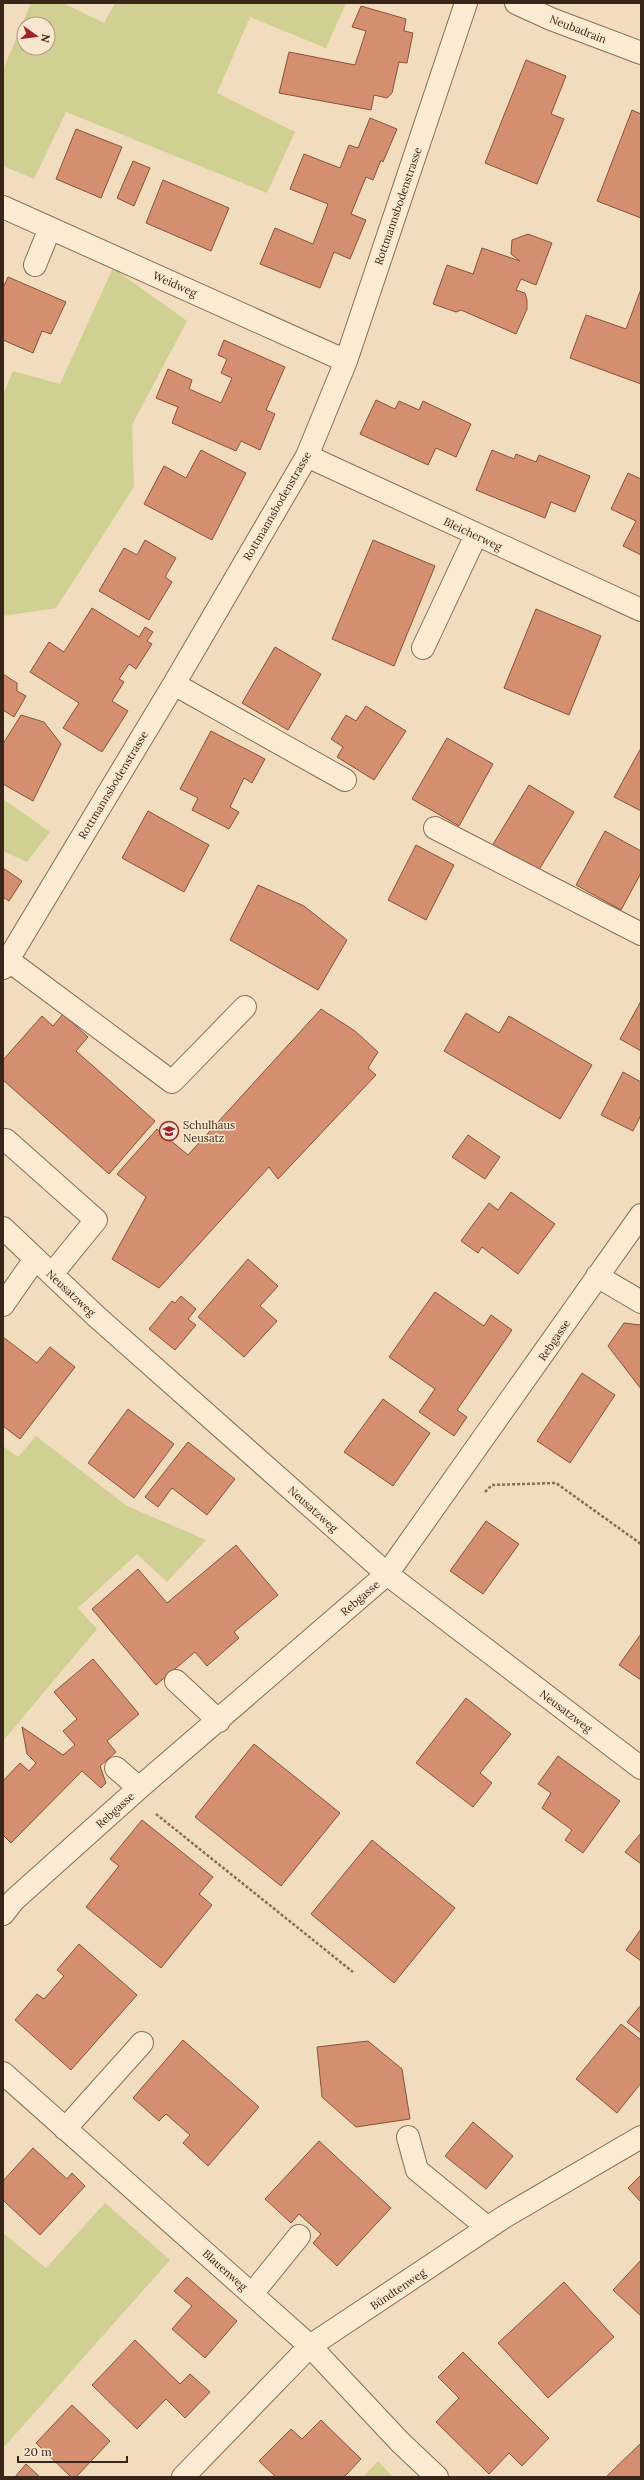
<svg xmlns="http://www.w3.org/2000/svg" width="644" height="2480" font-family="Lora,serif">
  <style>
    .green { fill: #cfd091; fill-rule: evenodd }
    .building { fill: #d38f70; stroke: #8c5139 }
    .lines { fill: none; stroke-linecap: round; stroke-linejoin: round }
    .minor-casing { stroke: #8b6c55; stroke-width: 24 }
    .path { stroke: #8b6c55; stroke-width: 2.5; stroke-dasharray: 3 2; stroke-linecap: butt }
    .minor { stroke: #fbebd2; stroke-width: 22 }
    .labels { text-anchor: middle; stroke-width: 3; stroke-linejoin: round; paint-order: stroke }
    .street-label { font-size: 11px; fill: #39261b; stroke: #f8e7ce }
    .poi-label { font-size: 11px; fill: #39261b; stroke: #f8e7ce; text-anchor: start }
  </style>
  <rect width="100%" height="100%" fill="#f1dcbe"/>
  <path class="green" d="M31 3H63L104 23 115 3H346L326 48 250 17 217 93 295 132 267 193 66 112 34 179 3 166V70ZM24 24H48V48H24Z
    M113 268 187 321 132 425 134 487 56 608 3 616V395L13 371 60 384Z
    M3 799 50 832 27 862 3 851Z
    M36 1436 127 1506 206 1540 167 1582 137 1554 78 1608 97 1629 3 1741V1446L18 1457Z
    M105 2203 170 2260 5 2446 3 2444V2233L46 2268Z
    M378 2461 393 2477H363Z"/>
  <path class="building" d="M361 6 406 19 404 31 413 33 407 63 399 62 392 93 387 98 374 95 371 110 279 93 289 52 355 65 366 31 352 27Z
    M526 60 566 76 551 114 564 119 537 184 485 163Z
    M632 110 641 114V218L597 201Z
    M370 118 397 129 383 162 381 160 373 180 366 177 351 214 366 220 350 259 334 252 320 288 260 264 275 228 313 244 328 204 290 189 304 154 340 168 349 145 358 148Z
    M76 129 122 147 101 198 56 179Z
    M133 161 150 168 134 206 117 198Z
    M163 180 229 208 211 251 146 223Z
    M528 234 552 243 536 285 521 279 516 290 525 293 527 300V309L516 334 461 310 456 312 433 304 447 265 473 274 482 248 520 261 511 254 512 240Z
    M8 277 66 302 51 334 42 331 33 353 3 340V288Z
    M641 289V384L570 358 586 315 626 329Z
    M224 340 285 367 266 410 275 414 260 450 241 441 236 451 172 423 178 407 156 398 168 369 192 380 189 389 221 403 232 378 221 373 227 359 218 355Z
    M376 400 395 409 399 401 419 410 423 401 471 424 456 457 436 448 428 465 360 434Z
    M201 450 246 473 212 540 144 504 164 466 186 478Z
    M492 450 514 459 516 454 536 462 539 455 590 476 575 512 551 502 545 518 476 490Z
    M628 473 641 479V555L623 546 636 521 611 509Z
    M145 540 176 558 165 577 172 582 149 620 99 591 124 548 137 555Z
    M373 540 435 566 394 666 332 639Z
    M92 608 139 637 145 627 153 632 147 641 152 644 136 669 129 664 119 679 124 682 112 701 128 711 102 752 63 728 79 703 30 672 49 642 64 652Z
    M536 609 601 636 569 715 504 688Z
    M275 647 321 674 288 730 242 703Z
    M3 674 17 683V691L26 696 14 717 3 710Z
    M366 706 406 731 374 780 337 757 343 747 331 739 346 715 356 721Z
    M21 715 44 722 61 744 33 801 3 784V744Z
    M211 731 265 759 252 783 244 778 230 807 239 812 229 829 192 810 198 798 180 789Z
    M447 738 493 764 459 826 412 799Z
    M641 748V811L614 797Z
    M529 785 574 812 537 873 492 846Z
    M148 811 209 845 184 892 122 858Z
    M605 831 641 851V873L621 910 576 885Z
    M416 845 454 865 426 920 388 900Z
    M3 868 22 881 9 901 3 897Z
    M258 885 304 906 347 940 318 990 230 940Z
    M641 1001V1051L620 1039Z
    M321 1009 355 1031 378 1052 368 1068 376 1075 278 1179 269 1167 159 1288 112 1259 146 1197 117 1174 157 1129 188 1155Z
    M466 1013 499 1033 509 1016 592 1065 560 1119 444 1051Z
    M63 1014 88 1037 76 1051 155 1121 109 1174 3 1080V1060L42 1016 53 1026Z
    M623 1072 641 1082V1115L633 1131 601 1115Z
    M468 1135 500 1157 485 1179 452 1157Z
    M511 1192 555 1224 518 1274 482 1247 478 1253 461 1241 489 1203 498 1210Z
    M248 1259 278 1286 260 1306 277 1321 244 1357 198 1317Z
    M435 1292 484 1326 491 1315 512 1330 457 1410 467 1417 454 1436 419 1412 435 1389 389 1357Z
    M181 1296 196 1309 188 1319 196 1325 175 1350 149 1329 172 1301 175 1303Z
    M624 1323 641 1325V1389L608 1346Z
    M3 1337 37 1363 50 1347 75 1367 20 1439 3 1426Z
    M582 1373 615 1395 570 1463 537 1441Z
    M383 1399 430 1433 393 1486 344 1452Z
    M128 1409 174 1444 134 1498 88 1463Z
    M188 1442 235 1479 207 1515 172 1488 158 1507 145 1497Z
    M486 1521 519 1544 483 1594 450 1571Z
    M236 1545 278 1595 234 1632 239 1638 207 1666 195 1652 156 1685 92 1609 138 1569 167 1603Z
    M641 1634V1680L619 1665Z
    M93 1659 139 1714 107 1741 116 1752 100 1766 106 1783 101 1788 82 1771 11 1843 3 1835V1781L20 1763 29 1771 36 1763 27 1754 22 1727 63 1755 75 1745 63 1731 77 1719 54 1692Z
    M466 1698 511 1734 480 1773 492 1783 473 1807 416 1763Z
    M254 1744 340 1813 281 1886 195 1817Z
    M558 1756 620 1801 583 1853 565 1840 572 1830 542 1808 551 1793 538 1784Z
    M142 1820 213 1877 199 1894 212 1905 161 1968 86 1907 119 1866 110 1859Z
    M641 1833V1864L625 1852Z
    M372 1840 455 1908 394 1983 311 1914Z
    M641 1929V1961L626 1950Z
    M79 1944 137 1995 71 2070 15 2020 37 1994 44 1999 64 1976 57 1970Z
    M641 2005V2033L627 2022Z
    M621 2024 641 2040V2083L617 2113 576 2079Z
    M183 2040 259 2107 208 2166 183 2143 190 2135 166 2114 159 2121 133 2098Z
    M368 2041 402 2069 410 2119 356 2127 322 2097 317 2047Z
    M473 2122 513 2156 486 2189 445 2156Z
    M319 2141 391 2208 337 2266 313 2243 321 2234 299 2214 291 2223 265 2199Z
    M33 2148 67 2179 72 2173 85 2186 40 2235 3 2200V2181Z
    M641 2175V2202L628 2188Z
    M641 2260V2316L613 2290Z
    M187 2277 237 2321 205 2358 172 2329 192 2306 174 2291Z
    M564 2282 614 2337 548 2398 498 2343Z
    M135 2340 180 2384 190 2374 210 2392 185 2418 166 2399 137 2429 92 2385Z
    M463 2352 549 2438 522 2466 509 2453 489 2474 436 2422 459 2398 438 2377Z
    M72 2405 110 2441 76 2477H71L36 2443Z
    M321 2420 361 2459 344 2477H276L259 2461 291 2429 302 2439Z
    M641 2443V2477H606Z
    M26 2464 40 2477H15Z"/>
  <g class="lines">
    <defs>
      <path id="minor" d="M516 3 551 19 641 53
        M3 207 346 361
        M35 265 50 228
        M307 456 641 610
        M423 648 476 535
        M174 684 345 780
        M435 828 641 934
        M8 960 172 1082 245 1007
        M3 968 174 684 307 456 346 361 466 3
        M6 1140 96 1220 52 1274
        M3 1228 97 1317 387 1574 641 1768
        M597 1276 641 1302
        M3 1305 35 1259
        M176 1681 219 1721
        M116 1768 139 1788
        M3 1914 14 1900 139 1788 387 1574 641 1215
        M3 2073 310 2346 400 2442 437 2477
        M65 2129 142 2043
        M408 2137 417 2170 488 2228
        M252 2294 299 2236
        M183 2477 310 2346 504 2217 641 2137"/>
    </defs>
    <use href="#minor" class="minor-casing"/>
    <path class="path" d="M485 1492 492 1485 556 1483 641 1544
      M156 1814 353 1972"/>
    <use href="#minor" class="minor"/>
  </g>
  <defs>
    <symbol id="school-ring" viewBox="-11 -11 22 22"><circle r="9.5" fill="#f8e7ce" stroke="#9f202f" stroke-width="1.5"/><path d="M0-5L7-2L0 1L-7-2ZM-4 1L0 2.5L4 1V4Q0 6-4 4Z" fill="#9f202f"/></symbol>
  </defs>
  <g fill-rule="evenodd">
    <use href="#school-ring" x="158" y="1120" width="22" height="22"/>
  </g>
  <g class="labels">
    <g class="street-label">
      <text transform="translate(578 29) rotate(21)" y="4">Neubadrain</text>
      <text transform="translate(398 206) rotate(-71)" y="4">Rottmannsbodenstrasse</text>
      <text transform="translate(175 284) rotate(24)" y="4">Weidweg</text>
      <text transform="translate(277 506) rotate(-60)" y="4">Rottmannsbodenstrasse</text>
      <text transform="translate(473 534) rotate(25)" y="4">Bleicherweg</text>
      <text transform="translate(113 785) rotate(-59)" y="4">Rottmannsbodenstrasse</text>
      <text transform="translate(71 1293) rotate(43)" y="4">Neusatzweg</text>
      <text transform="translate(554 1340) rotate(-56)" y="4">Rebgasse</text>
      <text transform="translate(313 1509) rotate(42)" y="4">Neusatzweg</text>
      <text transform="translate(360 1598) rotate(-41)" y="4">Rebgasse</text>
      <text transform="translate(566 1711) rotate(37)" y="4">Neusatzweg</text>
      <text transform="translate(115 1810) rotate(-42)" y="4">Rebgasse</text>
      <text transform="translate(225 2270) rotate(42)" y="4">Blauenweg</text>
      <text transform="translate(398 2289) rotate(-34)" y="4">Bündtenweg</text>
    </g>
    <g class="poi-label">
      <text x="183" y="1129">Schulhaus<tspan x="183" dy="13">Neusatz</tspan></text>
    </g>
  </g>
  <rect width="644" height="2480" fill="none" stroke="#39261b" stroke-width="8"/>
  <g transform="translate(36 36) rotate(104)"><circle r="19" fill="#f8e7ce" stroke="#ac9a86"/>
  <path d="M0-3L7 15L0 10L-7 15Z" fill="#9f202f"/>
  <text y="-6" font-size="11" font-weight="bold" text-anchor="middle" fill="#39261b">N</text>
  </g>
  <path d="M18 2456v6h109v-6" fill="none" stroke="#39261b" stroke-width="2"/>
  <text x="24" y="2456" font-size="12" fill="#39261b" stroke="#f8e7ce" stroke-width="3" paint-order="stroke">20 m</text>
</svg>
